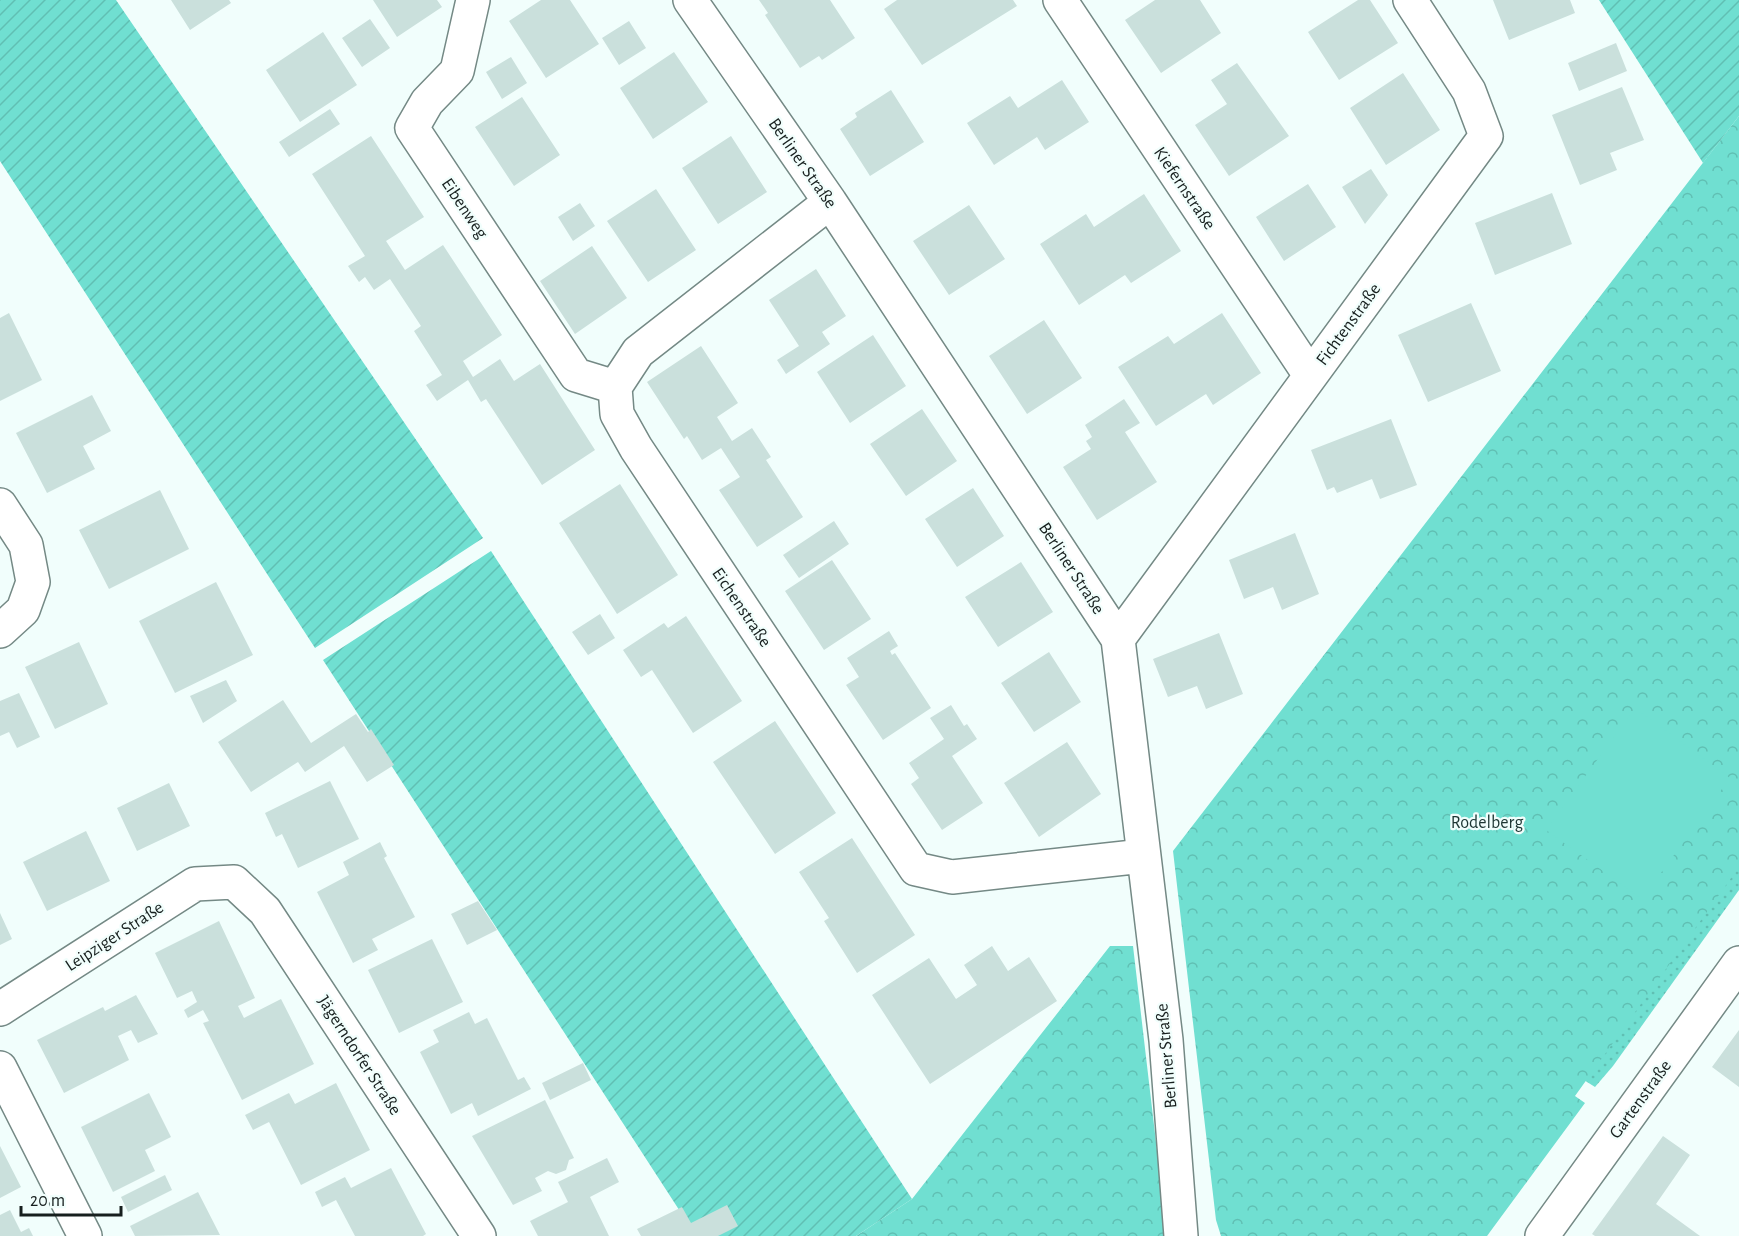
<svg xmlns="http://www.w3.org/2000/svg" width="1739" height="1236" font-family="'Alegreya Sans',sans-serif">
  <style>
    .grass { fill: url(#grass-dots) }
    .park { fill: url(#park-crowns) }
    .garden { fill: url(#garden-furrows) }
    .pitch { fill: #70dfd1 }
    .building { fill: #cae0dc }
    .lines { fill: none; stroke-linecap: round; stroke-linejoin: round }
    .minor-casing { stroke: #748985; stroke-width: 36 }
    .minor { stroke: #fff; stroke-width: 33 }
    .labels { text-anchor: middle; stroke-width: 4.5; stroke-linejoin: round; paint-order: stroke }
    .street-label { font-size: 18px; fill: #171f1e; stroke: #f1fefc }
    .park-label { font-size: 18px; fill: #1d3633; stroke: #f1fefc }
  </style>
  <defs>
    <pattern id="grass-dots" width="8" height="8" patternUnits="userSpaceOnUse" patternTransform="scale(1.5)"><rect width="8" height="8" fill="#70dfd1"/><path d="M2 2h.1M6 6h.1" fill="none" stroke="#60bfb3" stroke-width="1.8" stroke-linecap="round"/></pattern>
    <pattern id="park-crowns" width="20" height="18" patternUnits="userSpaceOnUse" patternTransform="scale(1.5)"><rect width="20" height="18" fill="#70dfd1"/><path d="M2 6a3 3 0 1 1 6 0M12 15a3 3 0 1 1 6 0" fill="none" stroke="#60bfb3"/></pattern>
    <pattern id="garden-furrows" width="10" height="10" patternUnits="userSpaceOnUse" patternTransform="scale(1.5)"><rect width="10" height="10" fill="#70dfd1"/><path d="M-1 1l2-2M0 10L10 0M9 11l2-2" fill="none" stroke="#60bfb3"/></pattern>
  </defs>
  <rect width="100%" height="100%" fill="#f1fefc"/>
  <path class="grass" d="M1739 859V890L1613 1066 1595 1087 1568 1070Z"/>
  <path class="park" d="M1739 116V867L1575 1096 1585 1103 1487 1236H1221L1216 1220 1173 851Z
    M1110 946H1133L1167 1236H856L912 1199Z"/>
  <path class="garden" d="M0 0H116L483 538 315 648 0 161Z
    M1599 0H1739V116L1703 163Z
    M491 551 912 1199 856 1236H696L323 660Z"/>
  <path class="pitch" d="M1635 708 1730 778 1642 899 1546 830Z"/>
  <path class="building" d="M171 0H229L231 3 190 30Z
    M373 0H437L442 7 397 37Z
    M541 0H570L599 44 546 78 509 21Z
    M759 0H830L855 38 822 60 819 56 800 68 765 15 768 13Z
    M897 0H1013L1017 6 922 65 884 9Z
    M1155 0H1200L1221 33 1161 73 1125 20Z
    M1358 0H1370L1398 43 1339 80 1308 32Z
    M1493 0H1570L1575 13 1509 40Z
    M370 19 390 48 362 67 342 38Z
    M629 21 646 48 619 65 602 38Z
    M323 32 357 85 300 122 266 70Z
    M1616 43 1627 71 1579 91 1568 63Z
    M674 52 708 102 653 139 620 88Z
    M511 57 527 83 502 99 486 72Z
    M1237 63 1289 136 1229 176 1195 125 1227 104 1211 80Z
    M1403 73 1440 130 1386 165 1350 108Z
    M1062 80 1089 122 1045 150 1037 137 994 165 967 123 1010 96 1018 108Z
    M1622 87 1644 140 1610 153 1617 170 1580 185 1552 115Z
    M891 90 924 142 870 176 840 129 857 117 855 113Z
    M522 97 560 155 514 186 475 127Z
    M330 109 340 124 289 157 279 142Z
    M371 136 424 217 386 241 405 270 443 245 502 335 463 361 473 377 500 359 514 381 540 364 595 450 542 485 486 399 481 402 468 380 437 401 426 385 442 375 414 331 421 326 390 279 374 290 365 277 359 282 348 266 365 256 312 174Z
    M731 136 767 192 718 224 682 168Z
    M1371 169 1388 195 1365 224 1342 187Z
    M1308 184 1336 227 1284 261 1256 217Z
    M656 189 696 250 648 282 607 221Z
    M1552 193 1572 244 1495 275 1475 223Z
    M1144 194 1181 251 1131 283 1125 275 1079 305 1040 244 1086 214 1094 227Z
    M580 203 595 226 573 241 558 217Z
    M969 205 1005 259 949 295 913 241Z
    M592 246 627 298 575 334 540 281Z
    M816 269 846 316 822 332 830 344 786 374 777 360 799 346 769 300Z
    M1471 303 1501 371 1428 402 1398 335Z
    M9 313 42 380 0 401V318Z
    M1222 313 1261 373 1213 405 1206 394 1156 426 1118 367 1168 336 1174 344Z
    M1044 320 1082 378 1027 414 989 356Z
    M873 335 906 386 850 423 817 372Z
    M701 346 738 403 717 417 732 441 752 428 771 457 766 460 803 517 757 547 719 490 740 477 721 448 702 460 687 436 684 439 647 382Z
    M92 395 111 431 83 446 95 469 47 493 16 433Z
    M1124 399 1140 423 1125 432 1157 482 1097 520 1063 467 1091 449 1086 441 1092 437 1085 425Z
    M922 409 957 461 906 496 870 444Z
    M1391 419 1417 485 1380 499 1372 479 1337 493 1334 487 1327 490 1311 450Z
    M620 484 678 575 617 614 559 523Z
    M973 488 1004 536 957 567 925 519Z
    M160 490 189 549 109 589 79 530Z
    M834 521 849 544 799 578 783 555Z
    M1295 533 1319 594 1282 610 1273 587 1244 599 1229 560Z
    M832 560 871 619 824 650 785 591Z
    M1021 562 1053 612 998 647 965 597Z
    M216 582 253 655 175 693 139 621Z
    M600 614 615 638 588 655 572 632Z
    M686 616 742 701 693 733 652 670 641 677 623 650 664 623 668 628Z
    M889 631 898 646 890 651 892 655 895 653 931 708 883 740 846 685 859 677 847 658Z
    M1219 633 1243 694 1206 709 1197 686 1168 697 1153 659Z
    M79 642 108 704 55 729 25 667Z
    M1049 652 1081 702 1034 732 1001 683Z
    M226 680 237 701 203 723 190 696Z
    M19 693 40 737 17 748 9 732 0 736V701Z
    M283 700 311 743 356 714 368 732 371 729 394 765 367 782 344 746 305 772 298 762 251 792 218 742Z
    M951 705 964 726 967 724 977 739 952 756 983 803 942 830 911 784 919 778 909 763 944 739 930 718Z
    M775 721 836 813 775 854 713 762Z
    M1067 742 1101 794 1039 837 1004 783Z
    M330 781 359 839 298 868 282 834 276 837 265 813Z
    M169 783 190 826 137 851 117 808Z
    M86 831 110 881 47 911 23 862Z
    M852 838 915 935 857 973 824 921 829 918 799 872Z
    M380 842 387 856 384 858 415 917 372 939 378 950 353 963 317 892 349 875 343 862Z
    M478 901 497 930 467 945 451 914Z
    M0 913 12 939 0 945Z
    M219 921 255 998 238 1006 244 1018 281 999 314 1064 242 1100 203 1023 209 1021 203 1010 188 1018 184 1010 197 1002 192 991 177 998 155 953Z
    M432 939 463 1002 399 1033 368 970Z
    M992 946 1008 971 1029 957 1057 1001 930 1084 872 995 929 958 956 999 977 985 964 965Z
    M136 995 158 1034 138 1043 131 1030 118 1036 129 1060 64 1093 37 1040 103 1007 105 1011Z
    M469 1012 475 1024 487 1018 518 1080 524 1077 531 1089 478 1116 472 1103 451 1114 420 1052 439 1042 433 1030Z
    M1739 1030V1087L1712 1067Z
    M583 1063 591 1080 550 1100 542 1083Z
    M336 1083 370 1150 301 1185 269 1122 253 1130 245 1115 289 1093 295 1104Z
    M149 1093 171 1137 145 1150 155 1171 113 1192 81 1127Z
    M545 1100 574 1158 569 1160 566 1170 556 1174 548 1171 535 1178 542 1191 513 1205 472 1136Z
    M1663 1136 1690 1155 1656 1204 1700 1236H1595L1592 1234Z
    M0 1146 21 1187 0 1198Z
    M607 1158 619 1182 590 1197 609 1236H538L530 1221 568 1202 558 1182Z
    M391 1168 426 1234 423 1236H355L336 1200 322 1207 315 1192 345 1177 351 1188Z
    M165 1175 172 1190 128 1212 121 1197Z
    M198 1192 220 1235 135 1236 130 1226Z
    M727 1205 738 1226 718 1236H641L637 1229 682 1207 691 1223Z
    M10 1210 21 1232 29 1228 33 1236H0V1215Z"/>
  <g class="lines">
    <defs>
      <path id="minor" d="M473 0 457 71 427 102 412 128 576 375 615 387
        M690 0 830 202 1118 639 1166 1040 1181 1236
        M1060 0 1310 375
        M830 202 638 352 615 387 617 414 636 448 916 869 952 877 1143 856
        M0 505 26 545 33 582 23 610 0 631
        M1118 639 1486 136 1469 91 1410 0
        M0 1009 195 884 234 882 265 911 479 1236
        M0 1068 85 1236
        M1542 1236 1739 963"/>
    </defs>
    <use href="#minor" class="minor-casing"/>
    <use href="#minor" class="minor"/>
  </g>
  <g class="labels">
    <g class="street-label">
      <text transform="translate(803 163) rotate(55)" y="6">Berliner Straße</text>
      <text transform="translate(1185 188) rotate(56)" y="6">Kiefernstraße</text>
      <text transform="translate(465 208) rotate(56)" y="6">Eibenweg</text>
      <text transform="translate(1348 324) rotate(-54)" y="6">Fichtenstraße</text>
      <text transform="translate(1072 568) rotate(57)" y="6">Berliner Straße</text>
      <text transform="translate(742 607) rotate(56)" y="6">Eichenstraße</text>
      <text transform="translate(114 936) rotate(-33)" y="6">Leipziger Straße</text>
      <text transform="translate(360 1055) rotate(57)" y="6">Jägerndorfer Straße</text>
      <text transform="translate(1166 1056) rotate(-95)" y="6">Berliner Straße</text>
      <text transform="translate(1640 1099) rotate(-54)" y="6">Gartenstraße</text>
    </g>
    <g class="park-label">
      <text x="1487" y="828">Rodelberg</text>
    </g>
  </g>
  <path d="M21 1206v9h100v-9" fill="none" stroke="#171f1e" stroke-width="3"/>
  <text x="30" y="1206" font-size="18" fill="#171f1e" stroke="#f1fefc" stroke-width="4.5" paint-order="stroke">20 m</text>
</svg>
